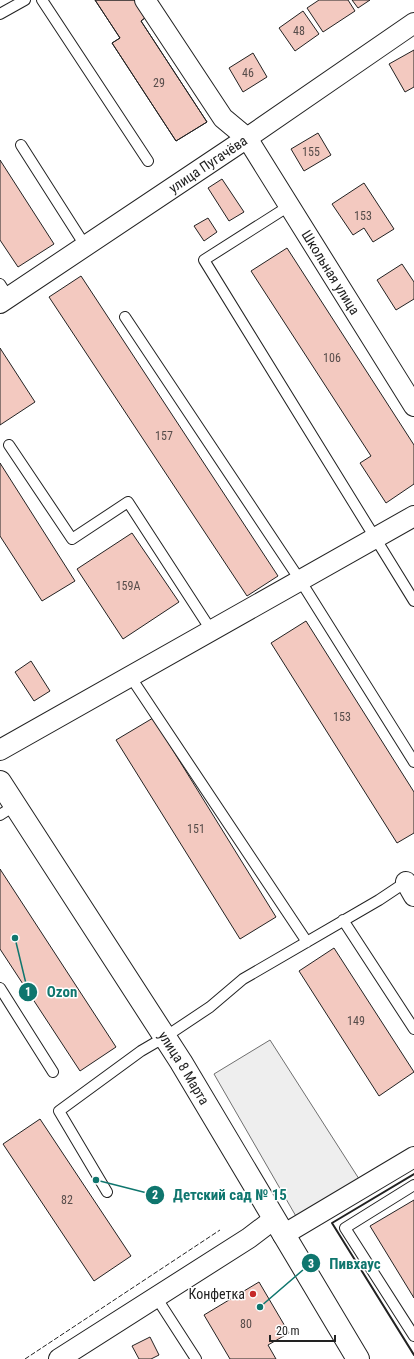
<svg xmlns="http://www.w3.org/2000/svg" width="414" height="1359" font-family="'Roboto Condensed',sans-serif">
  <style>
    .green { fill: #eee; stroke: #6f6f6f }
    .building { fill: #f3c9c0; stroke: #222 }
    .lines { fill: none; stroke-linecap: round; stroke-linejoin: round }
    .service-casing { stroke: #222; stroke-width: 12 }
    .minor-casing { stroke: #222; stroke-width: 22 }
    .primary-casing { stroke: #222; stroke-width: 24 }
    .service { stroke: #fff; stroke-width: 10 }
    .minor { stroke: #fff; stroke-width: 20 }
    .primary { stroke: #fff; stroke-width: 22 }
    .fence { stroke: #222; stroke-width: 1; stroke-dasharray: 5 2; stroke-linecap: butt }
    .wall { stroke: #222; stroke-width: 2 }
    .poi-dot { fill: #c62828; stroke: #fff; stroke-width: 1.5 }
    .labels { text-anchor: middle; stroke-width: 3; stroke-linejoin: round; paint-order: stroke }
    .number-label { font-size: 12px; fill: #564c4a }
    .street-label { font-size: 14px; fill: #222; stroke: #fff }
    .poi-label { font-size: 14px; fill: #222; stroke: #fff; text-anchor: end }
    .leader { fill: none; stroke: #0f766e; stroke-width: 1.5 }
    .callout-dot { fill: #0f766e; stroke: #fff; stroke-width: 1.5 }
    .mark-label { font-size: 12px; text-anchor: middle; font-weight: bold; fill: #fff }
    .callout-label { font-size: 15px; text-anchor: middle; font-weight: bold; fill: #0f766e; stroke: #fff; stroke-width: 3; stroke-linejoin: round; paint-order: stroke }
  </style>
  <rect width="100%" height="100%" fill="#fff"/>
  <path class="green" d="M270 1040 361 1182 297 1218 214 1074Z"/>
  <path class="building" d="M95 0H141L150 14 141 21 207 122 176 141 112 43 120 38Z
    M95 0H141L150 14 141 21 207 122 176 141 112 43 120 38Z
    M319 0H348L355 11 323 32 307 8Z
    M352 0H370L358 8Z
    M303 11 319 34 295 51 279 28Z
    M414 50V87L405 92 389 64Z
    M253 53 267 77 243 92 229 68Z
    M318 133 331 155 304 171 291 149Z
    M0 160 54 244 18 267 0 240Z
    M222 179 244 212 229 221 208 188Z
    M364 183 394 229 373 242 364 228 353 235 332 204Z
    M208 218 217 232 204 241 194 226Z
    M287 248 414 445V484L386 503 360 463 371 456 251 271Z
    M402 264 414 282V299L396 310 377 280Z
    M81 276 278 576 247 596 49 297Z
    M0 348 35 402 0 425Z
    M0 463 75 581 42 601 0 536Z
    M132 533 179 602 123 639 77 569Z
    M306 621 414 792V833L397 843 271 643Z
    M31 661 50 691 34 701 15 672Z
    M153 718 276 917 240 939 116 740Z
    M0 869 116 1047 80 1071 0 949Z
    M334 948 414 1072 379 1096 299 971Z
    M40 1119 131 1256 94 1281 3 1144Z
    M414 1200V1298L370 1226Z
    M259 1282 289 1333 268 1345 276 1359H230L204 1315Z
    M150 1337 159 1355 151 1359H139L132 1346Z"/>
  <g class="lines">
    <defs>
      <path id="service" d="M42 0 148 161
        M0 14 25 0
        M21 145 86 247
        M289 206 204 260 414 601
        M0 284 9 298
        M125 317 300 580 414 762
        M9 445 72 539 128 502 211 630
        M130 676 307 942
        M0 815 14 806
        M343 920 414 1029
        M0 988 53 1072
        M414 1185 345 1228 414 1336
        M107 1192 59 1111 141 1051 165 1037 210 1007 243 979 379 900 409 880
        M156 1297 196 1359"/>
      <g id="minor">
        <path id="s1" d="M145 0 223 118 247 138 414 406"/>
        <path id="s2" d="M0 303 247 138 414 23"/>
        <path d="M0 750 414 516"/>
        <path d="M406 882 414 896"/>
        <path d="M283 1235 414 1157"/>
        <path d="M59 1359 249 1238 274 1219"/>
      </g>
      <g id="primary">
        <path id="s3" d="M0 782 181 1062 358 1359"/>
      </g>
    </defs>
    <use href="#service" class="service-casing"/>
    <use href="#minor" class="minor-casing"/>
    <use href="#primary" class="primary-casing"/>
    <use href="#service" class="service"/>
    <use href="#minor" class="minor"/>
    <use href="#primary" class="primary"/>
    <path class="fence" d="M25 1359 220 1230"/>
    <path class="wall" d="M414 1174 332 1223 414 1355"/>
  </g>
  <circle class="poi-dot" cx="253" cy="1294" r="4"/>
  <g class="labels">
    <g class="number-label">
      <text x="299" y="35">48</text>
      <text x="248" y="77">46</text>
      <text x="159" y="87">29</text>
      <text x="311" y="156">155</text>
      <text x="363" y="220">153</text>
      <text x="332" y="362">106</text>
      <text x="164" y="440">157</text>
      <text x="128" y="590">159А</text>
      <text x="342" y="721">153</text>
      <text x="196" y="833">151</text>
      <text x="356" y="1025">149</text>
      <text x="67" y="1204">82</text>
      <text x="246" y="1328">80</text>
    </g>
    <g class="street-label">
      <text dy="5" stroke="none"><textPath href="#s2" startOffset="250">улица Пугачёва</textPath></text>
      <text dy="5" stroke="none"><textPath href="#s1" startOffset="331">Школьная улица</textPath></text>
      <text dy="5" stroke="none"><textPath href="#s3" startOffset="340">улица 8 Марта</textPath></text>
    </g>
    <g class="poi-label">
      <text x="245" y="1299">Конфетка</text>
    </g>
  </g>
  <path class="leader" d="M15 938L28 992M96 1180L155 1195M260 1307L311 1263"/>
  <g class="callout-dot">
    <circle cx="15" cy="938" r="4"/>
    <circle cx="96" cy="1180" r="4"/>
    <circle cx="260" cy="1307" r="4"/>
    <circle cx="28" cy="992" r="10"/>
    <circle cx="155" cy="1195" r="10"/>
    <circle cx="311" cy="1263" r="10"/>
  </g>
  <g class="mark-label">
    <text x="28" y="996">1</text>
    <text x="155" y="1199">2</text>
    <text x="311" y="1268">3</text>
  </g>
  <g class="callout-label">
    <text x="62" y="997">Ozon</text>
    <text x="230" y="1200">Детский сад № 15</text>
    <text x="355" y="1269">Пивхаус</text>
  </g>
  <path d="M270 1335v6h65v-6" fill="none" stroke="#222222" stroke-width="2"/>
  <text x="276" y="1335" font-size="12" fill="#222222" stroke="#ffffff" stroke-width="3" paint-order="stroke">20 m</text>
</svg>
